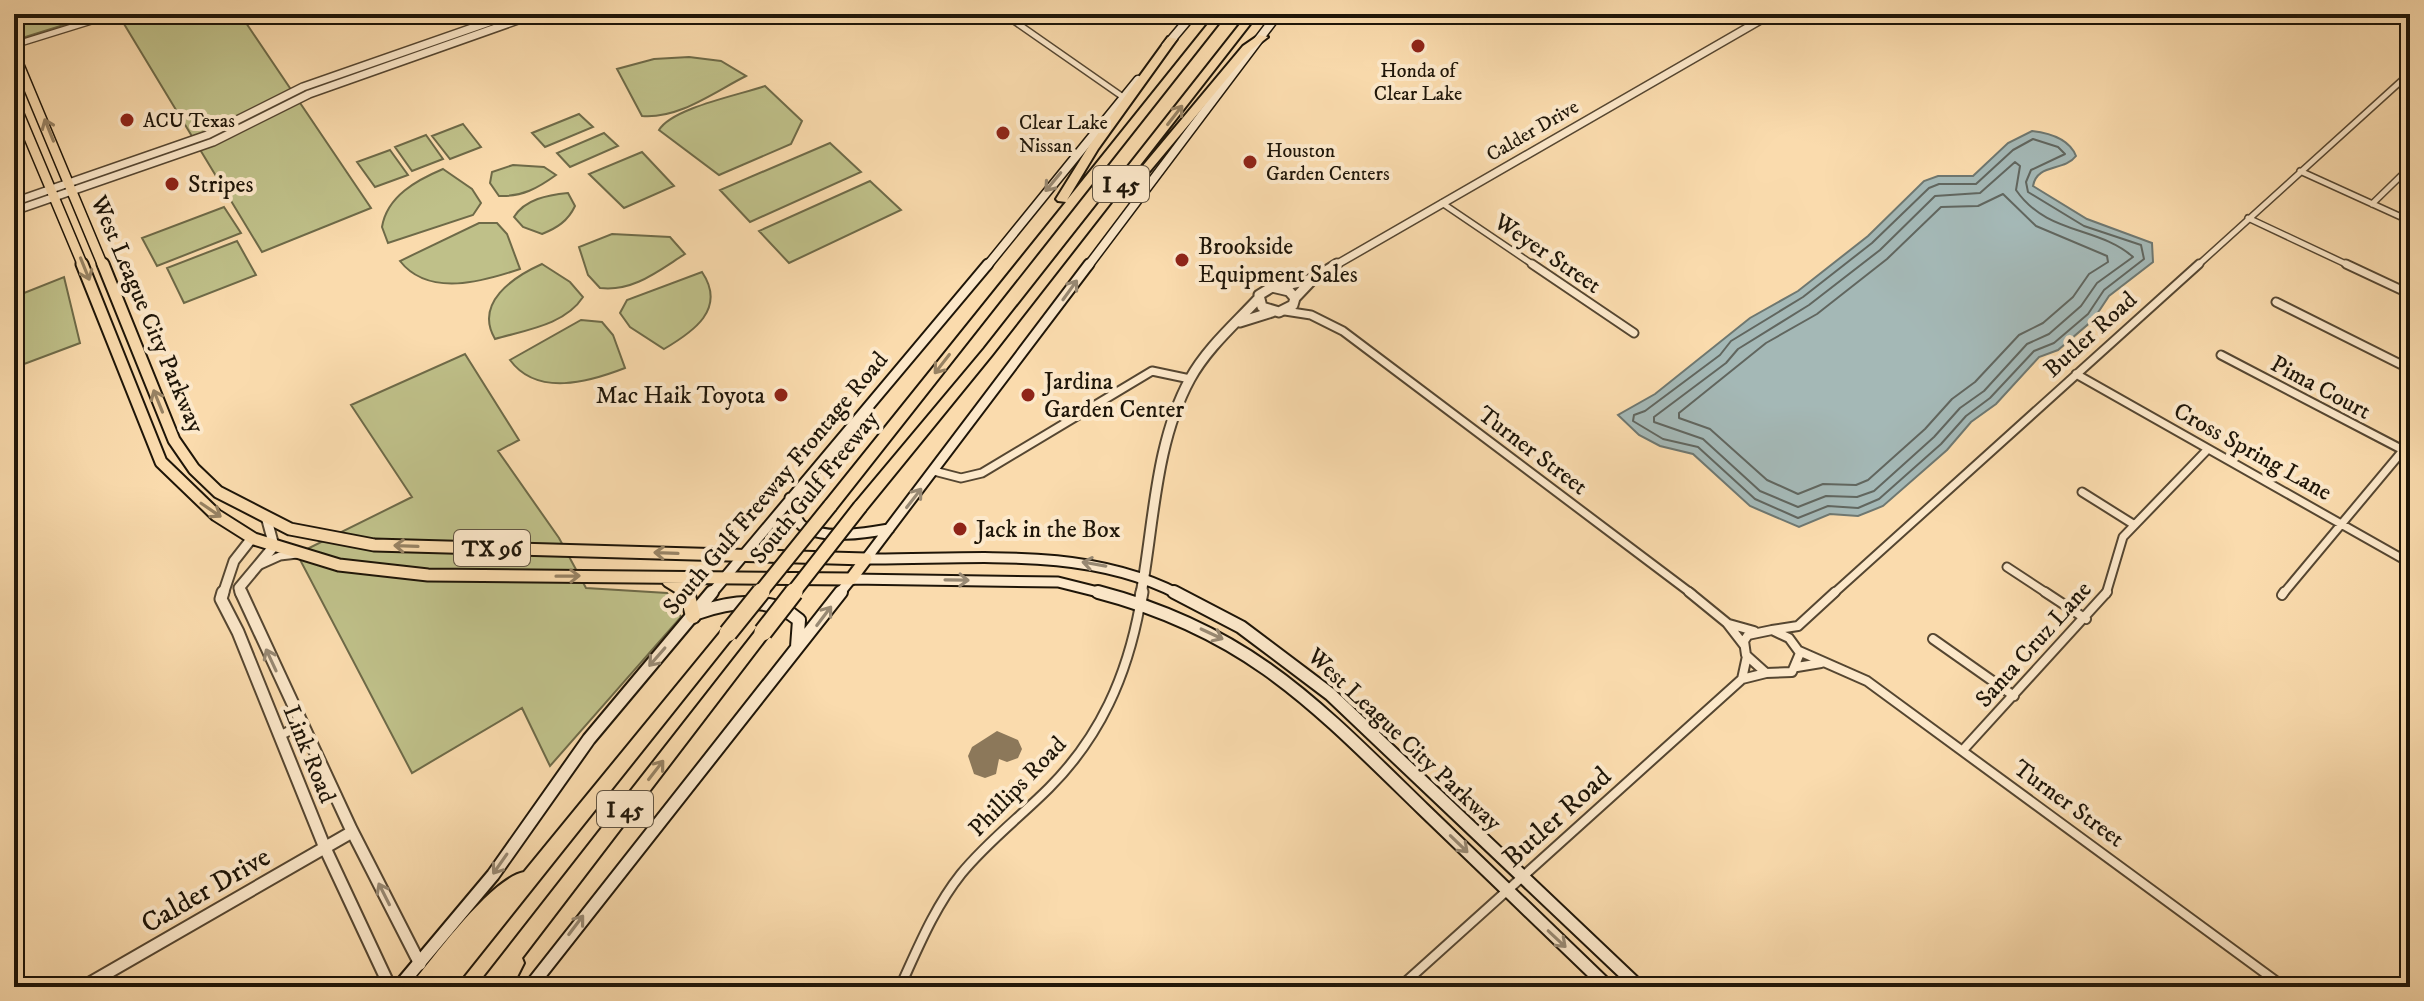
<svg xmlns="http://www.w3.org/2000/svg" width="2424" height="1001" font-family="'IM FELL DW Pica',serif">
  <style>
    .green { fill: #bfc089; stroke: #6e6a48; stroke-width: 2 }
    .water { fill: #a4b8b6; stroke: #6e7770; stroke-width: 2 }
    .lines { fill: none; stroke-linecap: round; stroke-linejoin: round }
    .shore { stroke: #61665f; stroke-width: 2 }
    .taxiway { fill: #8c785a; fill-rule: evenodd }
    .minor-far2-casing { stroke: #554631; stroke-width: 8 }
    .minor-far1-casing { stroke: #554631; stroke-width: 11 }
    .minor-casing { stroke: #554631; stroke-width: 12 }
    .tertiary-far2-casing { stroke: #554631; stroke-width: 10 }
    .tertiary-far1-casing { stroke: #554631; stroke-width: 13 }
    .tertiary-casing { stroke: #554631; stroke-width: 15 }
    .secondary-far2-casing { stroke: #1e1508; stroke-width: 11 }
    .secondary-far1-casing { stroke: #1e1508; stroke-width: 13 }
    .secondary-casing { stroke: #1e1508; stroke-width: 16 }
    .primary-far2-casing { stroke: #1e1508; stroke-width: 12 }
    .primary-far1-casing { stroke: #1e1508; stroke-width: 15 }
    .primary-casing { stroke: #1e1508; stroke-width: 18 }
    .motorway-casing { stroke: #1e1508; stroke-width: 4 }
    .minor-far2 { stroke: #fce8ca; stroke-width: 5 }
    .minor-far1 { stroke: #fce8ca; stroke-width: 7 }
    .minor { stroke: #fce8ca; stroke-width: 8 }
    .tertiary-far2 { stroke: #fce8ca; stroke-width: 7 }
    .tertiary-far1 { stroke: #fce8ca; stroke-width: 9 }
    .tertiary { stroke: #fce8ca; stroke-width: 11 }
    .secondary-far2 { stroke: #fce8ca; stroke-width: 8 }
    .secondary-far1 { stroke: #fce8ca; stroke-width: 9 }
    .secondary { stroke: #fce8ca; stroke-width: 12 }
    .primary-far2 { stroke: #fadbad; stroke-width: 9 }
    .primary-far1 { stroke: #fadbad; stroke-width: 11 }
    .primary { stroke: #fadbad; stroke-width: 14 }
    .motorway { fill: #fadbad; fill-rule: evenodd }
    .motorway-bridge-far1-casing { stroke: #1e1508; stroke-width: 17; stroke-linecap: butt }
    .motorway-bridge-casing { stroke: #1e1508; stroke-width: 21; stroke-linecap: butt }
    .motorway-bridge-far1 { stroke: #fadbad; stroke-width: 13 }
    .motorway-bridge { stroke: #fadbad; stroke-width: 17 }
    .oneway { stroke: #978263 }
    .oneway2 { stroke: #988973 }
    .poi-dot { fill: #8f2418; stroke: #fce8ca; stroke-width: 3 }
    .labels { text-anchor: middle; stroke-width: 8; stroke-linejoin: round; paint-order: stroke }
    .far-poi-label { font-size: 20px; fill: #1e1508; stroke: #fce8ca; text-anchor: start }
    .far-street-label { font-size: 20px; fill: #1e1508; stroke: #fce8ca }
    .shield { fill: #fce8ca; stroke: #615442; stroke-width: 2 }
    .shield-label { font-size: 22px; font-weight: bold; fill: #1e1508 }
    .poi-label { font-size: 24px; fill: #1e1508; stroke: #fce8ca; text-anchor: start }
    .street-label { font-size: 24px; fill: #1e1508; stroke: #fce8ca }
    .near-street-label { font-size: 28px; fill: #1e1508; stroke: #fce8ca }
  </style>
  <rect width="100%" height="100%" fill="#fadbad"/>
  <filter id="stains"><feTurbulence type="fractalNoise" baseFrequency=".0025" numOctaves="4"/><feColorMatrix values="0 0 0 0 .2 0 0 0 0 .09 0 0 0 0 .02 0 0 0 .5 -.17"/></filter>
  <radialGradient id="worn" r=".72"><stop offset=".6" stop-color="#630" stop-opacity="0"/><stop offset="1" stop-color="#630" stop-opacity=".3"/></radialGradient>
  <path class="green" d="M14 14H99L19 39Z
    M118 14H240L371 208 262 252Z
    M689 57 721 61 746 76C714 92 679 119 642 116L617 69 654 59Z
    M765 86 802 121 791 144 719 175 659 130C672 108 739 95 765 86Z
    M579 114 593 127 545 147 532 133Z
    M463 124 481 147 450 159 432 136Z
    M604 133 618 146 570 167 557 153Z
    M426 135 443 159 412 171 395 147Z
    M830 143 861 172 750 222 720 190Z
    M390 150 408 175 375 187 357 162Z
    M642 152 674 186 624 208 589 174Z
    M513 165 544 167 556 175C538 188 522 197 499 196L490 183 492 172Z
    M443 169 472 189 481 203 473 215 388 243 382 227C387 196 417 180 443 169Z
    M870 181 901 210 789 263 759 231Z
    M568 193 575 206C568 221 557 228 542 234L523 227 514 217C525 199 548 195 568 193Z
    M224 207 241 233 157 266 142 238Z
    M479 223H497L507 234 520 269C484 281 429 298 400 261Z
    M612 234 670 237 685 254C658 271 633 292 600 288L588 275 579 247Z
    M237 241 256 275 184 303 167 268Z
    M542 264 570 282 583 297C565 325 525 330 495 339 474 303 513 277 542 264Z
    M702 272C727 309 693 332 664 349L630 327 620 313 627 300Z
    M64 277 80 343 24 364 14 410V297Z
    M581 320 602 322 613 335 625 368C589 382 537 397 510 360Z
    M465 354 519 440 498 451 559 538 586 588 667 593 681 617 550 766 522 708 412 773 297 554 412 497 351 405Z"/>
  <path class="water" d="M2032 131C2049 133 2069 138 2076 156 2064 172 2037 163 2033 186L2087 219 2152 243 2153 262 2109 296 2093 320 2058 350 2039 357 1996 404 1971 422 1947 450 1883 506 1858 516 1830 514 1799 527 1750 506 1693 454 1660 446 1639 435 1618 415 1655 394 1750 318 1798 291 1868 236 1924 181 1938 176H1973L2008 143Z"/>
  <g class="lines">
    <path class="shore" d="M2033 139 2058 147 2065 154 2031 170 2026 182 2028 192 2084 226 2141 245 2144 259 2104 290 2088 314 2054 343 2034 351 1990 398 1966 416 1941 444 1879 499 1858 508 1828 506 1798 518 1755 499 1698 447 1663 439 1633 421 1634 415 1645 411 1720 355 1731 341 1803 297 1872 243 1929 188 1939 184H1976L2013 150Z
      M2015 162 2020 166 2016 190C2047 235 2098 226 2133 257L2097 283 2081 306 2049 334 2027 344 1984 391 1960 408 1934 437 1874 491 1857 497 1826 496 1798 507 1760 491 1703 439 1654 422V417L1726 363 1738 349 1809 305 1880 250 1935 196 1980 193Z
      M2003 194 2036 226 2107 256 2108 262 2089 274 2073 297 2043 323 2019 335 1975 382 1952 399 1925 429 1868 480 1856 485 1823 484 1798 494 1767 480 1710 429 1679 418V413L1766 343 1817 314 1887 259 1941 207 1978 206Z"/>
    <path class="taxiway" d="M997 731 1018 740 1022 749 1018 758 1007 762 999 759 996 774 985 778 974 774 968 756 972 747Z"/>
    <defs>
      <path id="minor-far2" d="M1004 14 1123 97
        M14 45 114 14
        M2300 171 2410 221
        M1442 203 1535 266
        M2372 204 2410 167
        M2248 218 2350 266
        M2197 266 2410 73"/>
      <path id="minor-far1" d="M1532 264 1634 333
        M2346 264 2410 294
        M2276 302 2410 369
        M1285 311 1311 315 1343 331 1692 594
        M2221 355 2403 450
        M2076 374 2410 563
        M934 471 961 478 982 473 1152 371 1190 379
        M2082 492 2133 524
        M260 565 280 556 297 554
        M2007 567 2048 594
        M1833 594 2199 264
        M2106 594 2123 537 2208 449
        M2283 594 2410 442"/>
      <path id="minor" d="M1689 592 1727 623 1744 645
        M2045 592 2086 619
        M2282 595 2284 592
        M1729 624 1754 631
        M1772 630 1798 626 1835 592
        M1772 630 1789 638 1800 653 1792 672 1766 673 1746 655 1744 641 1748 635Z
        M1933 639 2014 696
        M1799 651 1867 681 2284 987
        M1797 667 1821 663
        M1742 679 1747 656
        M279 736 301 725
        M1963 750 2107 592
        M900 987C918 948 934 908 961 874 987 842 1020 817 1049 788 1100 737 1127 676 1140 605
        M1400 987 1742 679 1766 673"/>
      <path id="tertiary-far2" d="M14 202 207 135 303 87 512 14
        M14 211 213 142 309 94 535 14
        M1334 266 1771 14"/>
      <path id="tertiary-far1" d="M1281 286 1313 279
        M1272 287 1289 291 1295 298 1293 305 1279 312 1262 307 1259 295Z
        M1295 298 1313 279 1337 264
        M1240 322 1272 312
        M223 594 234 561 252 538
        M241 594 239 588 274 546 267 520
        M1141 594C1154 523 1155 443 1190 379 1207 348 1235 324 1258 299"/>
      <path id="tertiary" d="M223 592 221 599 238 632 325 848 390 987
        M241 592 351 829 420 964
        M1140 603 1142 592
        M83 987 352 832"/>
      <path id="secondary-far2" d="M1166 46 1193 14
        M987 266 1138 80
        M1088 266 1278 14"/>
      <path id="secondary-far1" d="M790 498C793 507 795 522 804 527 825 540 866 533 889 529
        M866 559C969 560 1084 545 1178 594
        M866 559 1089 264
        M711 594 988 264
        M839 594 851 579 1058 582 1106 594"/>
      <path id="secondary" d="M1098 592C1248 631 1316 705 1423 809 1485 868 1546 928 1608 987
        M1174 592 1241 627 1330 694 1639 987
        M697 613C731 601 770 595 799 620L797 647
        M399 987 493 875 589 739 712 592
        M530 987 841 592"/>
      <path id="primary-far2" d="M14 53 103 266
        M14 102 83 266"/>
      <path id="primary-far1" d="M82 264 161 462 216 515 254 539 339 565 428 575 851 579 866 559
        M103 264 174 440 194 469 218 492 290 529 374 545 866 559
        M668 581 689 594"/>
      <path id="primary" d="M687 592 693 616"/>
      <path id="motorway" d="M1216 14H1226L835 510H825L823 506 825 502 1066 202 1058 201 1056 199 1089 146 1168 37 1177 39 1098 149 1067 200Z
        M1248 14H1258L992 355 865 511H855L853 507 855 503 984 349Z
        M1259 35 1268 37 1251 50 1129 196H1121V192L1243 46Z
        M763 626 768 628 771 632 768 636 522 958 524 963 512 987H479L482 981 758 628Z
        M728 627 733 629 736 633 733 637 454 987H433L434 985 432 987H411L414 981C436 954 492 878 524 872L723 629Z"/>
    </defs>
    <use href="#minor-far2" class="minor-far2-casing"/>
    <use href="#minor-far1" class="minor-far1-casing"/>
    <use href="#minor" class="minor-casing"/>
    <use href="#tertiary-far2" class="tertiary-far2-casing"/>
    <use href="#tertiary-far1" class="tertiary-far1-casing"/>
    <use href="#tertiary" class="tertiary-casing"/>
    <use href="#secondary-far2" class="secondary-far2-casing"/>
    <use href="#secondary-far1" class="secondary-far1-casing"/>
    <use href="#secondary" class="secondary-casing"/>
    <use href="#primary-far2" class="primary-far2-casing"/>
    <use href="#primary-far1" class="primary-far1-casing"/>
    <use href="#primary" class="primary-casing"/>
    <use href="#motorway" class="motorway-casing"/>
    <use href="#minor-far2" class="minor-far2"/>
    <use href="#minor-far1" class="minor-far1"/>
    <use href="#minor" class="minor"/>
    <use href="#tertiary-far2" class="tertiary-far2"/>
    <use href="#tertiary-far1" class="tertiary-far1"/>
    <use href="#tertiary" class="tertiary"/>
    <use href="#secondary-far2" class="secondary-far2"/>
    <use href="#secondary-far1" class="secondary-far1"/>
    <use href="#secondary" class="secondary"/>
    <use href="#primary-far2" class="primary-far2"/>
    <use href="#primary-far1" class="primary-far1"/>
    <use href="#primary" class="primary"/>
    <use href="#motorway" class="motorway"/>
    <defs>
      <path id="motorway-bridge-far1" d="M759 594 830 506
        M792 594 860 507"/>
      <path id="motorway-bridge" d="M763 632 794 592
        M728 633 761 592"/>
    </defs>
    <use href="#motorway-bridge-far1" class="motorway-bridge-far1-casing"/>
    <use href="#motorway-bridge" class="motorway-bridge-casing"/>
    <use href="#motorway-bridge-far1" class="motorway-bridge-far1"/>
    <use href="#motorway-bridge" class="motorway-bridge"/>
  </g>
  <defs><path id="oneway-shaft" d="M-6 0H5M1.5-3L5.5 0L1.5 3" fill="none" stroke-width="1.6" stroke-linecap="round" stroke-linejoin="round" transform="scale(2)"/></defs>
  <g class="oneway">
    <use href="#oneway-shaft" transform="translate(1175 115) rotate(-52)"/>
    <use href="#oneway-shaft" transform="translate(49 130) rotate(-112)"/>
    <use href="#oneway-shaft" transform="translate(85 269) rotate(68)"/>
    <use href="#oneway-shaft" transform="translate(942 364) rotate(128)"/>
    <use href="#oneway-shaft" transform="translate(158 401) rotate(-112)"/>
    <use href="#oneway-shaft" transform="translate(211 510) rotate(34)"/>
    <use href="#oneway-shaft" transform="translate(406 546) rotate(-178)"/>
    <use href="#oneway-shaft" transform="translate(666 553) rotate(-178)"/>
    <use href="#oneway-shaft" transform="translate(568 576) rotate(-1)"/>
    <use href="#oneway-shaft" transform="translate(656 770) rotate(-52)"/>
  </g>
  <g class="oneway2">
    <use href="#oneway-shaft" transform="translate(1053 182) rotate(130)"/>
    <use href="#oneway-shaft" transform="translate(1070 290) rotate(-54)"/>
    <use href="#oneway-shaft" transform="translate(914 498) rotate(-52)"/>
    <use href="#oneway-shaft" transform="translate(1094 564) rotate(-170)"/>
    <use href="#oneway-shaft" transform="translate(957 580) rotate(1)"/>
    <use href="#oneway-shaft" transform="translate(824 616) rotate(-53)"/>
    <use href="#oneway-shaft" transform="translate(1212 634) rotate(25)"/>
    <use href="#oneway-shaft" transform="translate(657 657) rotate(131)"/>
    <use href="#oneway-shaft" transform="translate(271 660) rotate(-115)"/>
    <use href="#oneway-shaft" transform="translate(1459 844) rotate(44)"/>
    <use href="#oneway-shaft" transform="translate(500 864) rotate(125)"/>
    <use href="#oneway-shaft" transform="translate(384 894) rotate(-117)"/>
    <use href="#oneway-shaft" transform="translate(576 925) rotate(-53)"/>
    <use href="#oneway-shaft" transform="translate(1557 939) rotate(43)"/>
  </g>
  <g class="poi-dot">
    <circle cx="1418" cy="46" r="8"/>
    <circle cx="127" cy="120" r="8"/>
    <circle cx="1003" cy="133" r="8"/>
    <circle cx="1250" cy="162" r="8"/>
    <circle cx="172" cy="184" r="8"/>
    <circle cx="1182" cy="260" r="8"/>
    <circle cx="781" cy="395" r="8"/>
    <circle cx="1028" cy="395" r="8"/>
    <circle cx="960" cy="529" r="8"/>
  </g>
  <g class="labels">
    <g class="far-poi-label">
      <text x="1418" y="77" text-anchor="middle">Honda of<tspan x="1418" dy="23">Clear Lake</tspan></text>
      <text x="143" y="127">ACU Texas</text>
      <text x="1019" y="129">Clear Lake<tspan x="1019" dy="23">Nissan</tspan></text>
      <text x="1266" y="157">Houston<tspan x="1266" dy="23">Garden Centers</tspan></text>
    </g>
    <g class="far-street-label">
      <text transform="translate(1532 130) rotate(-30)" y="7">Calder Drive</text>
    </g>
    <g class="shield">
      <rect x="1093" y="166" width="56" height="36" rx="6"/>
      <rect x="454" y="530" width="76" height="36" rx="6"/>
      <rect x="597" y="791" width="56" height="36" rx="6"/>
    </g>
    <g class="shield-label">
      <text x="1121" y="192">I 45</text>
      <text x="492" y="556">TX 96</text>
      <text x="625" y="817">I 45</text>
    </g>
    <g class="poi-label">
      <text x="188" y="192">Stripes</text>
      <text x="1198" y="254">Brookside<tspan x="1198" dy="28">Equipment Sales</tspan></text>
      <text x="1044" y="389">Jardina<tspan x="1044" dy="28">Garden Center</tspan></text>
      <text x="765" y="403" text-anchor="end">Mac Haik Toyota</text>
      <text x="976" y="537">Jack in the Box</text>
    </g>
    <g class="street-label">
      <text transform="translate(1548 253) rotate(34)" y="8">Weyer Street</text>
      <text transform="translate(148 314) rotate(67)" y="8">West League City Parkway</text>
      <text transform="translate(2090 334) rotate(-42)" y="8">Butler Road</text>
      <text transform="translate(2321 387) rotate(28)" y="8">Pima Court</text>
      <text transform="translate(1533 450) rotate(37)" y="8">Turner Street</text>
      <text transform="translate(2253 451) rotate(29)" y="8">Cross Spring Lane</text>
      <text transform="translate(775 483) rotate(-50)" y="8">South Gulf Freeway Frontage Road</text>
      <text transform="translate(814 487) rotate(-51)" y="8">South Gulf Freeway</text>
      <text transform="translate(2033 644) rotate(-48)" y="8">Santa Cruz Lane</text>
      <text transform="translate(1405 739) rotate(43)" y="8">West League City Parkway</text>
      <text transform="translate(310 754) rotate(68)" y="8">Link Road</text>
      <text transform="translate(1017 786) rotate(-46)" y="8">Phillips Road</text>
      <text transform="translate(2069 803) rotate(36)" y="8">Turner Street</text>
    </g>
    <g class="near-street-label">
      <text transform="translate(1556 816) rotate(-42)" y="10">Butler Road</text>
      <text transform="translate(205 889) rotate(-30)" y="10">Calder Drive</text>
    </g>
  </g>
  <rect width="2424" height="1001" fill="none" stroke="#fadbad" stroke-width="48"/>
  <rect x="16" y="16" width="2392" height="969" fill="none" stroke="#1e1508" stroke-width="4"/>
  <rect x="24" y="24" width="2376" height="953" fill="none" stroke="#1e1508" stroke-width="2"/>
  <rect width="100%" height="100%" filter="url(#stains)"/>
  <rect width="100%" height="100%" fill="url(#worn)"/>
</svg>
